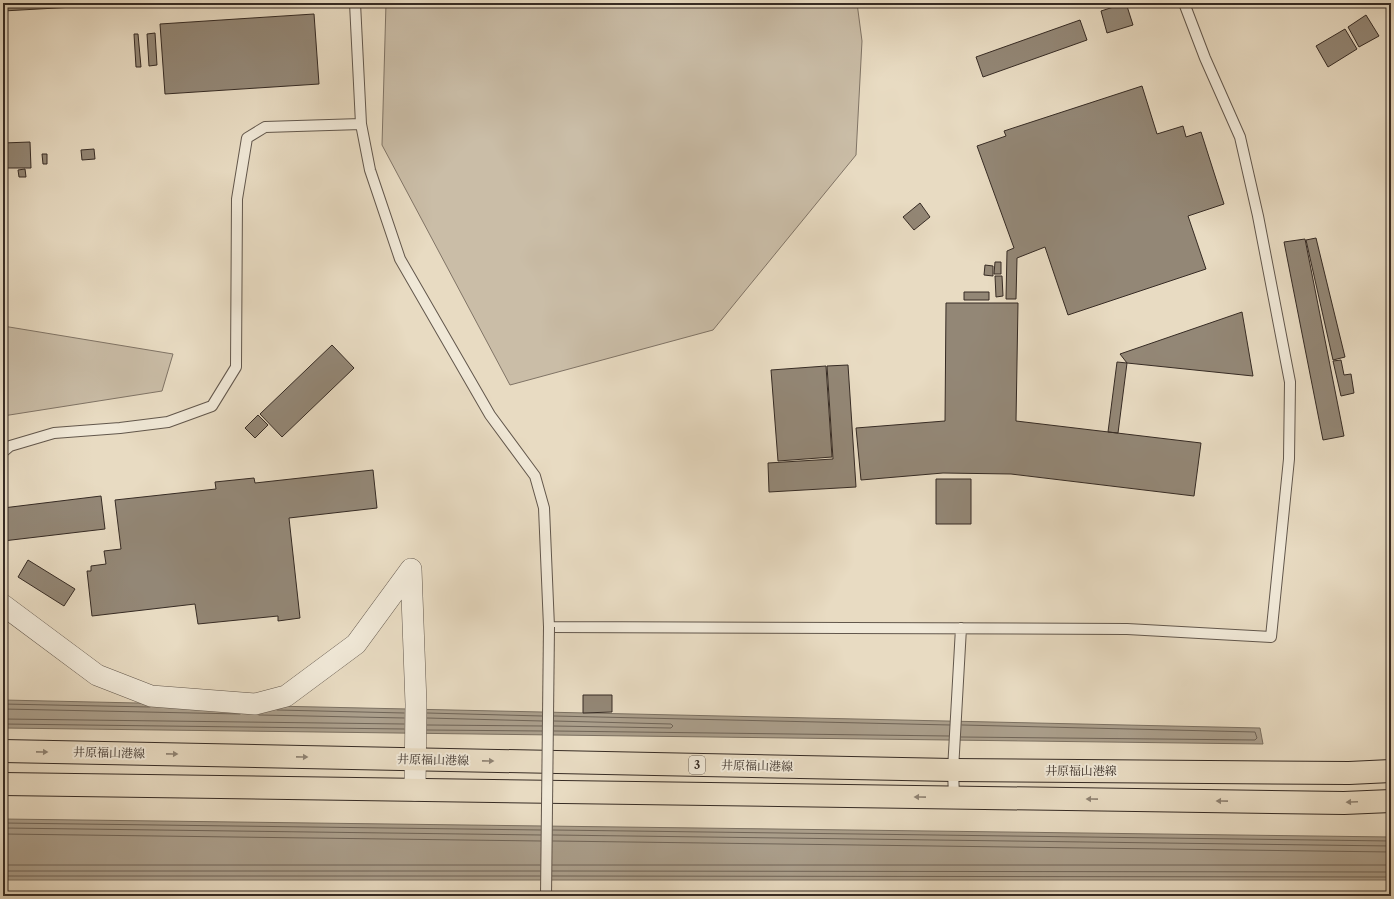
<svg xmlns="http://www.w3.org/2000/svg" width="1394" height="899" font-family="'Libre Caslon Text','Noto Serif JP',serif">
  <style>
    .green { fill: #cabda7; stroke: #807466 }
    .water { fill: #ab9f8c; stroke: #7c7162 }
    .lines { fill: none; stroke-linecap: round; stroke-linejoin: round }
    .shore { stroke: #706558; stroke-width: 1 }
    .building { fill: #938776; stroke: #362b24 }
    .service-casing { stroke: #62574c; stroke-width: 12 }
    .minor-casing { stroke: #62574c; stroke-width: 22 }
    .primary-casing { stroke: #362b24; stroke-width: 24 }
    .service { stroke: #f0e8d7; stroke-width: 10 }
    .minor { stroke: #f0e8d7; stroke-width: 21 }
    .primary { stroke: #e8dbc2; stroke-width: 22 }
    .service-bridge-casing { stroke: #62574c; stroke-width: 12; stroke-linecap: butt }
    .service-bridge { stroke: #f0e8d7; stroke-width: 10 }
    .oneway { fill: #8f8373 }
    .labels { text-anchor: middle; stroke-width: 4; stroke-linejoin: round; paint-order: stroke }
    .shield { fill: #f0e8d7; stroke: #6e645a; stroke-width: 1 }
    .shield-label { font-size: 11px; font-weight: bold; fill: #362b24 }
    .street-label { font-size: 12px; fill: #362b24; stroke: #f0e8d7 }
  </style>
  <rect width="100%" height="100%" fill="#e8dbc2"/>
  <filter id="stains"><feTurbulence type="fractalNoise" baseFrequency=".005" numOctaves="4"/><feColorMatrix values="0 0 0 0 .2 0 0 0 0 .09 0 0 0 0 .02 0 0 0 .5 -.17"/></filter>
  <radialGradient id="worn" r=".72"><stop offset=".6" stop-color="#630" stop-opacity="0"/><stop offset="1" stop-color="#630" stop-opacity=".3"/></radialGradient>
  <path class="green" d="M386 3H857L862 41 856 155 713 330 510 385 382 145Z
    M3 326 173 354 162 391 3 416Z"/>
  <path class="water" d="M3 700 1260 728 1263 744 3 728Z
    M3 819 1391 837V880H3Z"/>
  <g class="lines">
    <path class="shore" d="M3 704 150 707
      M3 709 240 714
      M277 710 404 713
      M427 713 542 716
      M259 715 404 718
      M554 716 950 725
      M427 718 542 721
      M3 719 404 724
      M3 724 404 729
      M427 725 542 726
      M554 726 671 728 673 726 671 724 554 721
      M427 730 542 731
      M554 731 949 736
      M961 737 1255 740 1257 738 1255 732 962 725
      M3 823 541 830
      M3 828 541 835
      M553 830 1391 841
      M3 834 541 841
      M553 835 1391 846
      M553 841 1391 852
      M3 865H540
      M552 865H1391
      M3 871H540
      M552 871 1391 872
      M3 876H540
      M552 876 1391 877"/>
  </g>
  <path class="building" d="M3 3H91L92 6 3 11Z
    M1126 3 1133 25 1107 33 1101 11Z
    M314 14 319 84 165 94 160 24Z
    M1366 15 1379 36 1359 47 1348 27Z
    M1080 20 1087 40 983 77 976 57Z
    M1345 29 1357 49 1328 67 1316 46Z
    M155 33 157 65 149 66 147 34Z
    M134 34H138L141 67H136Z
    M1142 86 1157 134 1183 126 1186 137 1201 132 1224 204 1188 216 1206 269 1068 315 1045 247 1017 258 1016 299H1006L1007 251 1014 248 977 146 1006 136 1004 131Z
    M30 142 31 168H3V143Z
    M94 149 95 159 82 160 81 150Z
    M42 154H47V164H43Z
    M25 169 26 177H19L18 170Z
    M920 203 930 217 914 230 903 217Z
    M1316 238 1345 357 1333 360 1306 240Z
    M1305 239 1344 436 1323 440 1284 242Z
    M995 262H1001V274H994Z
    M985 265 993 266V276L984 275Z
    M995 276H1002L1003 296 996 297Z
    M964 292H989V300H964Z
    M946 303H1018L1016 421 1201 443 1194 496 1011 474 943 473 861 480 856 428 945 421Z
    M1242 312 1253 376 1127 363 1120 354Z
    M332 345 354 368 282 437 260 414Z
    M1341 360 1344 375 1351 374 1354 393 1341 396 1333 361Z
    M1117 362 1127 363 1118 433 1108 432Z
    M848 365 856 487 769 492 768 463 833 459 827 366Z
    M826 366 832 457 778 461 771 370Z
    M258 415 268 425 255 438 245 428Z
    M373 470 377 508 289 518 300 618 278 621V616L198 624 195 604 92 616 87 571H91V566L106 564 104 551 121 549 115 500 216 489 215 482 254 478 255 483Z
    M936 479H971V524H936Z
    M101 496 105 529 3 541V508Z
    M28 560 75 589 64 606 18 577Z
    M583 695H612V712L583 713Z"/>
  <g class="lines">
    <defs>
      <path id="service" d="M355 3 361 124 370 170 400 259 490 415 535 476 544 508 549 627 1127 629 1271 637 1289 459 1290 382 1258 216 1240 137 1205 58 1184 3
        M3 452 10 446 54 433 120 428 168 422 212 406 236 367 237 199 247 138 265 127 361 124
        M954 797 953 770 961 628"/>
      <path id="minor" d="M3 605 97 675 151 696 255 704 286 696 356 644 411 569 416 704 415 790"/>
      <path id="primary" d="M3 751 953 770 1349 773 1391 771
        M3 784 1344 803 1391 801"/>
    </defs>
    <use href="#service" class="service-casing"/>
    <use href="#minor" class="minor-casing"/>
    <use href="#primary" class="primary-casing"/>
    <use href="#service" class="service"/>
    <use href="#minor" class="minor"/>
    <use href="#primary" class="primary"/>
    <defs>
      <path id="service-bridge" d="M546 896 549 627"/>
    </defs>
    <use href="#service-bridge" class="service-bridge-casing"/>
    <use href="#service-bridge" class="service-bridge"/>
  </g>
  <defs><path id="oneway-solid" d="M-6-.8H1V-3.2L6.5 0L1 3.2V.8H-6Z"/></defs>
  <g class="oneway">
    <use href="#oneway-solid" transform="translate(42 752) rotate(1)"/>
    <use href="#oneway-solid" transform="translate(172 754) rotate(1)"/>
    <use href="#oneway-solid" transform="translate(302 757) rotate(1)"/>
    <use href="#oneway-solid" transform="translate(488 761) rotate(1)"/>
    <use href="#oneway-solid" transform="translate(920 797) rotate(-179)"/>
    <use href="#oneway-solid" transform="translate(1092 799) rotate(-179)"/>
    <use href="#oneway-solid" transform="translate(1222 801) rotate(-179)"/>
    <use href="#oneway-solid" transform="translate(1352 802) rotate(178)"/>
  </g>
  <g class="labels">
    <rect class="shield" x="689" y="756" width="16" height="18" rx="3"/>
    <g class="shield-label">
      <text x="697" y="769">3</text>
    </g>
    <g class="street-label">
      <text transform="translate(109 753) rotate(1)" y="4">井原福山港線</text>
      <text transform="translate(433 760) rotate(1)" y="4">井原福山港線</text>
      <text transform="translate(757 766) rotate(1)" y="4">井原福山港線</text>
      <text x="1081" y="775">井原福山港線</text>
    </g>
  </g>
  <rect width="1394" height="899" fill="none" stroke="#e8dbc2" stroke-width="16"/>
  <rect x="4" y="4" width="1386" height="891" fill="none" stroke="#362b24" stroke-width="2"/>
  <rect x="8" y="8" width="1378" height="883" fill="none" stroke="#362b24"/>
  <rect width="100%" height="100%" filter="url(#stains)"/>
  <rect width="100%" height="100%" fill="url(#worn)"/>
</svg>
